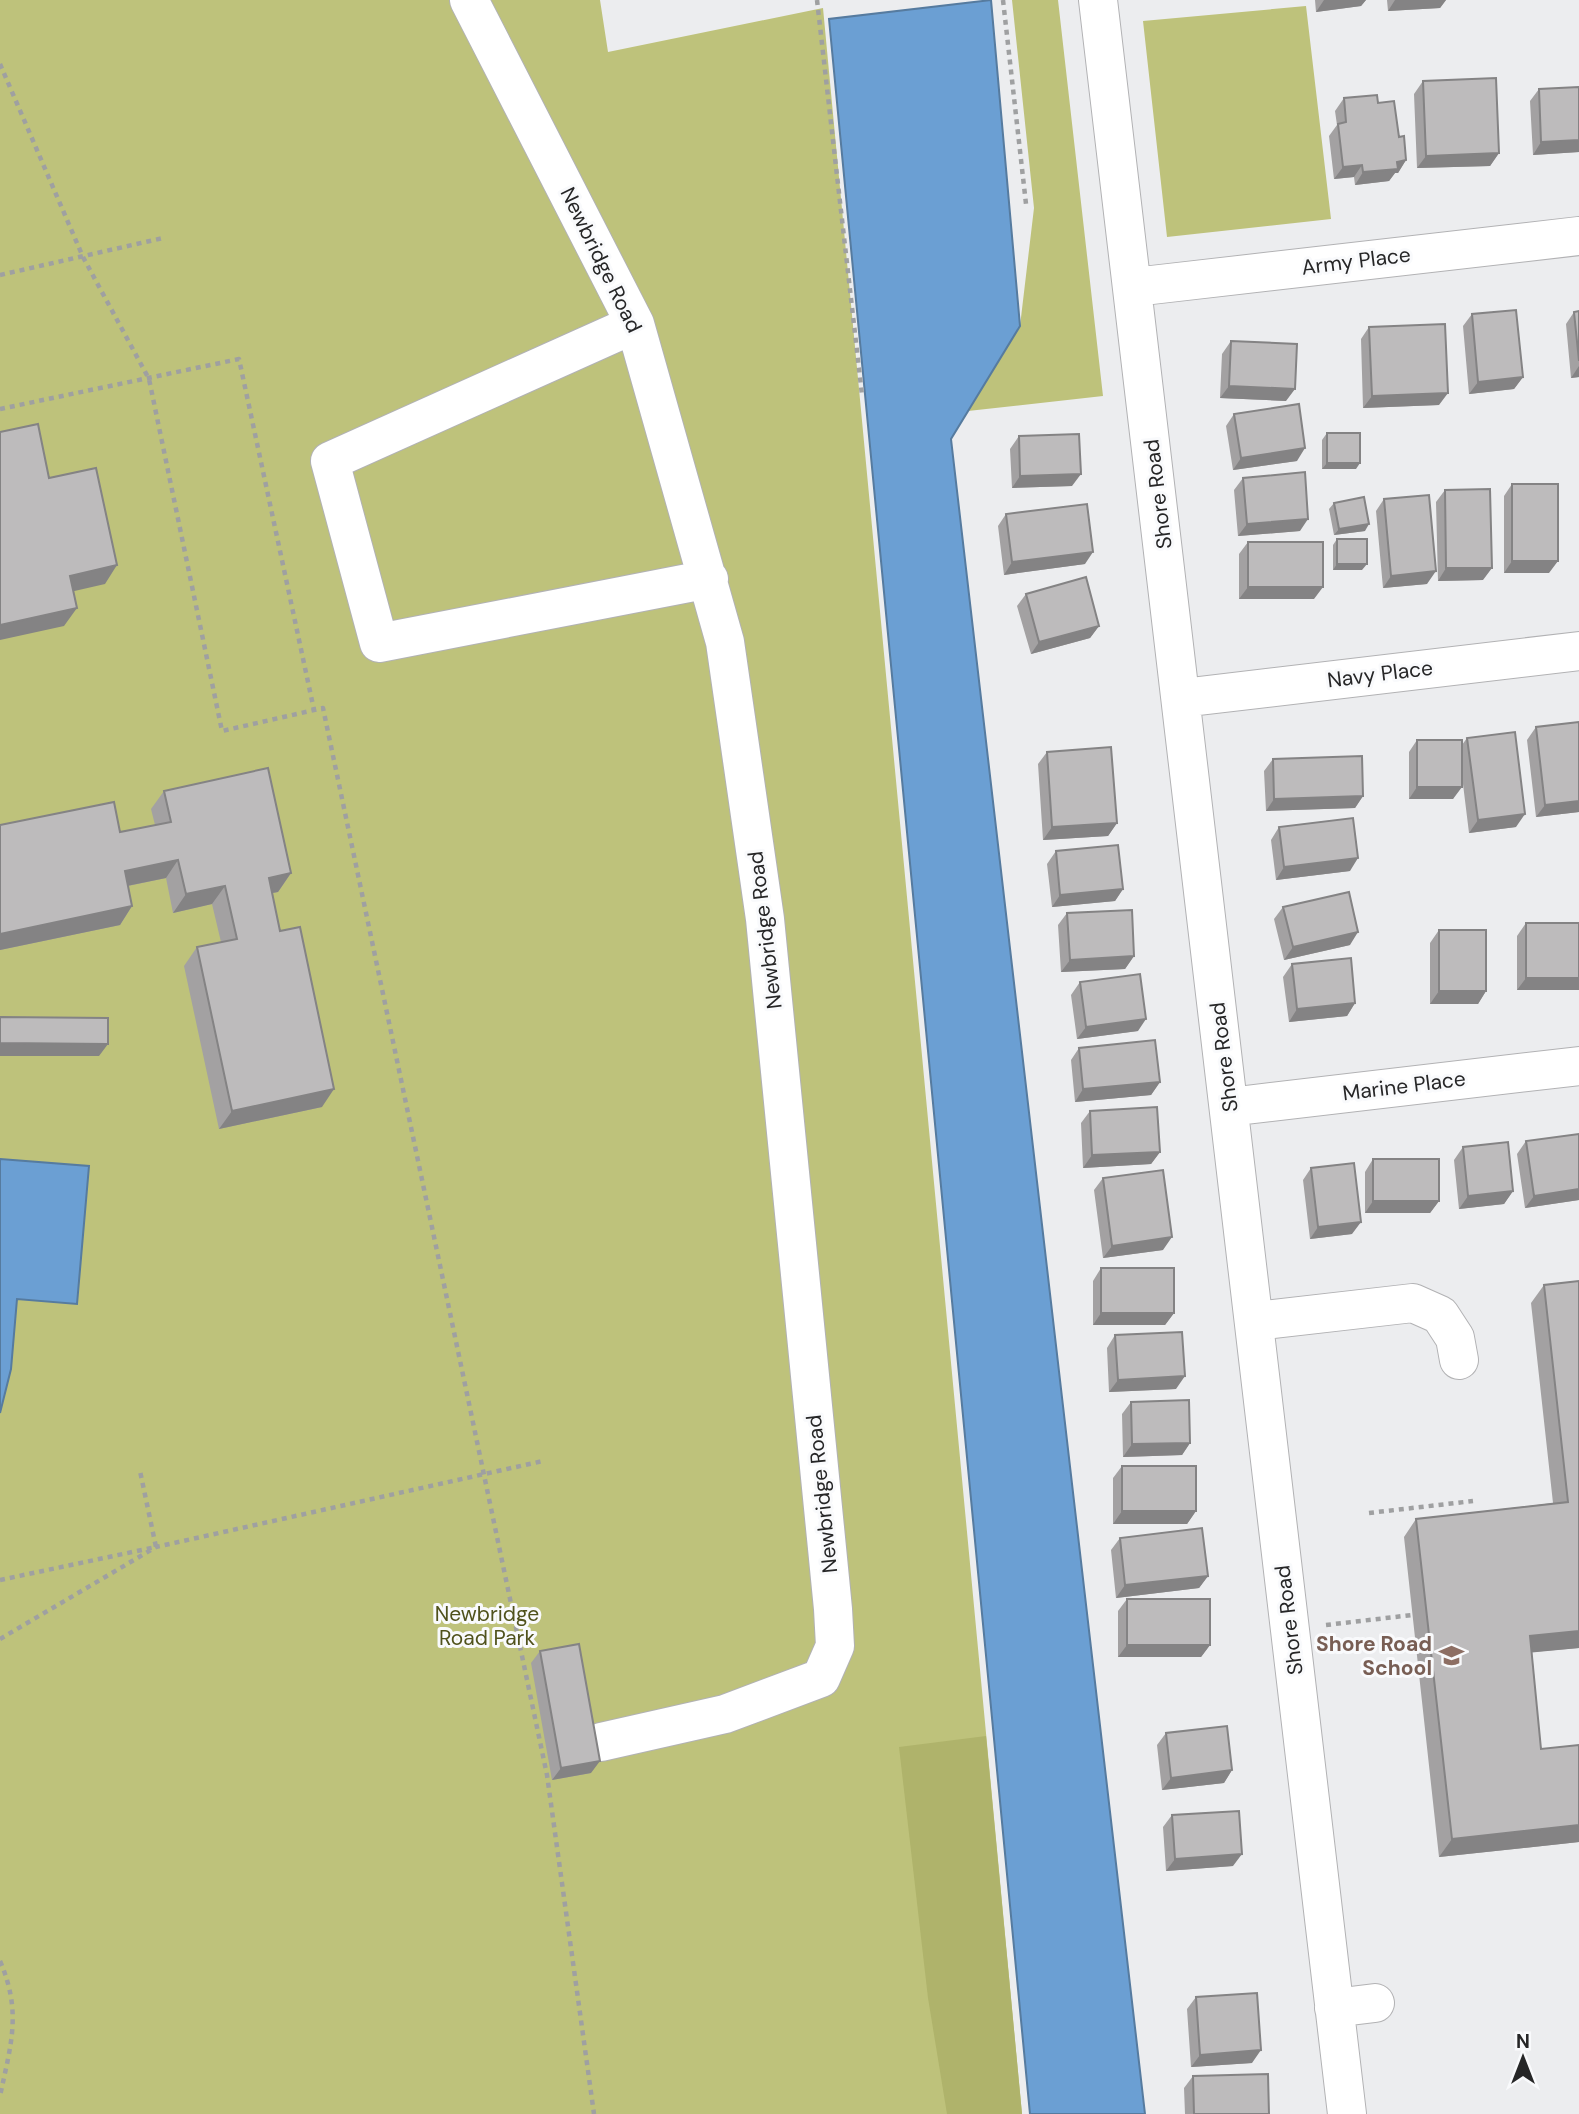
<svg xmlns="http://www.w3.org/2000/svg" width="1579" height="2114" font-family="'DM Sans',sans-serif">
  <style>
    .green { fill: #bec27b }
    .forest { fill: #afb36b }
    .water { fill: #6b9fd3; stroke: #567b9f; stroke-width: 2 }
    .lines { fill: none; stroke-linecap: round; stroke-linejoin: round }
    .minor-casing { stroke: #b2b2b4; stroke-width: 40 }
    .path { stroke: #9fa0a1; stroke-width: 4.5; stroke-dasharray: 5 5; stroke-linecap: butt }
    .minor { stroke: #fff; stroke-width: 38 }
    .wall { fill: #a3a1a2 }
    .shaded-wall { fill: #848384 }
    .building { fill: #bdbbbc; stroke: #848384; stroke-width: 2 }
    .labels { text-anchor: middle; stroke-width: 6; stroke-linejoin: round; paint-order: stroke }
    .street-label { font-size: 21px; fill: #262627; stroke: #f9fafc }
    .park-label { font-size: 21px; fill: #50521c; stroke: #f9fafc }
    .education-label { font-size: 21px; font-weight: bold; fill: #785e54; stroke: #f9fafc; text-anchor: end }
  </style>
  <rect width="100%" height="100%" fill="#ecedef"/>
  <path class="green" d="M0 0H600L608 52 823 8 1022 2114H0Z
    M1012 0H1058L1103 396 968 411 1020 326 1034 208Z
    M1306 6 1331 219 1167 237 1143 21Z"/>
  <path class="forest" d="M986 1736 1022 2114H947L928 1998 899 1747Z"/>
  <path class="water" d="M991 0 1020 326 951 439 1145 2114H1030L829 19Z
    M0 1159 89 1166 77 1304 17 1299 11 1369 0 1413Z"/>
  <g class="lines">
    <defs>
      <path id="minor" d="M469 0 635 324 725 642 765 919 833 1609 835 1646 821 1678 725 1714 601 1742
        M1098 0 1347 2114
        M1134 287 1579 236
        M635 324 330 461 379 643 709 579
        M1182 698 1579 651
        M1229 1107 1579 1066
        M1255 1321 1413 1303 1440 1315 1455 1338 1459 1360
        M1334 2008 1375 2003"/>
    </defs>
    <use href="#minor" class="minor-casing"/>
    <path class="path" d="M817 0 862 395
      M1003 0 1026 204
      M0 64 83 257 149 379 222 731 323 708 547 1775 594 2114
      M0 275 163 238
      M0 409 239 359 314 710
      M1369 1513 1473 1501
      M0 1580 156 1547 140 1471
      M1326 1625 1412 1615
      M0 1639 156 1547 543 1461
      M0 1961C22 2012 11 2044 0 2096"/>
    <use href="#minor" class="minor"/>
  </g>
  <path class="wall" d="M1315 0H1366L1361 6 1316 12Z
    M1387 0H1446L1440 8 1388 11Z
    M1423 81 1499 153 1490 166 1417 168 1414 94Z
    M1539 89 1579 152 1533 155 1530 101Z
    M1344 98 1378 103 1399 137 1406 160 1398 173H1395L1389 181 1355 185 1354 177 1334 179 1329 136 1337 125 1335 111Z
    M1579 311V377L1571 378 1566 324 1574 312Z
    M1472 314 1523 377 1514 389 1469 394 1463 326Z
    M1369 327 1439 405 1363 408 1361 339Z
    M1231 341 1286 401 1220 398 1222 354Z
    M1234 414 1297 461 1233 470 1226 426Z
    M1327 433 1356 469H1322V440Z
    M1019 436 1072 486 1012 488 1010 449Z
    M1243 478 1300 531 1238 536 1234 490Z
    M1512 484 1549 573H1504V496Z
    M1445 490 1483 580 1438 581 1436 502Z
    M1384 499 1427 584 1383 588 1376 511Z
    M1334 503 1365 531 1334 535 1329 509Z
    M1006 514 1085 564 1004 575 998 526Z
    M1337 539 1362 570H1333V545Z
    M1248 542 1314 599H1239V554Z
    M1026 594 1099 626 1090 638 1031 654 1017 606Z
    M1579 722V812L1536 817 1527 740 1536 727Z
    M1467 738 1516 827 1469 833 1462 776 1453 799H1409V752L1417 740 1462 745Z
    M1047 752 1117 823 1108 836 1043 840 1038 764Z
    M1273 759 1363 796 1355 808 1266 811 1264 771Z
    M164 791 291 873 278 892 272 893 322 1107 219 1129 184 966 197 947 221 942 212 904 173 913 166 878 128 886 132 906 120 925 0 950V825L120 832 155 825 151 809Z
    M1279 827 1350 871 1276 880 1271 840Z
    M1056 851 1123 889 1115 901 1052 907 1047 864Z
    M1283 907 1350 945 1284 960 1274 919Z
    M1067 913 1134 956 1125 969 1061 972 1058 925Z
    M1526 923 1579 990H1517V936Z
    M1439 930 1486 991 1478 1004H1430V943Z
    M1292 964 1355 1003 1347 1016 1289 1022 1283 977Z
    M1080 982 1138 1031 1077 1039 1071 995Z
    M1079 1048 1160 1082 1151 1095 1075 1102 1071 1060Z
    M1090 1111 1160 1152 1151 1164 1083 1168 1081 1123Z
    M1579 1134V1200L1525 1208 1517 1154 1526 1141Z
    M1463 1147 1513 1191 1504 1204 1459 1209 1454 1160Z
    M1373 1159 1439 1201 1430 1213H1365V1172Z
    M1311 1168 1352 1234 1310 1239 1303 1180Z
    M1103 1178 1163 1250 1103 1258 1094 1190Z
    M1101 1268 1174 1313 1165 1325H1093V1281Z
    M1579 1281V1648L1532 1652 1541 1749 1579 1745V1842L1439 1857 1404 1537 1416 1519 1553 1503 1531 1303 1544 1285Z
    M1115 1335 1176 1389 1109 1392 1107 1348Z
    M1131 1402 1190 1443 1182 1455 1123 1457 1122 1414Z
    M1122 1466 1196 1511 1187 1524H1113V1478Z
    M1120 1538 1208 1576 1199 1588 1116 1598 1111 1550Z
    M1127 1599 1210 1645 1201 1657H1118V1611Z
    M540 1651 591 1773 552 1780 531 1663Z
    M1166 1733 1232 1770 1224 1783 1162 1790 1157 1745Z
    M1172 1815 1233 1866 1166 1871 1163 1827Z
    M1196 1997 1252 2063 1191 2067 1187 2009Z
    M1193 2076 1269 2114H1185L1184 2088Z"/>
  <path class="shaded-wall" d="M1324 0H1366L1361 6 1316 12Z
    M1395 0H1446L1440 8 1388 11Z
    M1579 140V152L1533 155 1541 142Z
    M1499 153 1490 166 1417 168 1426 156Z
    M1406 160 1398 173H1395L1389 181 1355 185 1363 172 1397 162Z
    M1362 165 1354 177 1334 179 1343 167Z
    M1579 366V377L1571 378Z
    M1523 377 1514 389 1469 394 1478 382Z
    M1229 386 1295 389 1286 401 1220 398Z
    M1448 393 1439 405 1363 408 1372 396Z
    M1305 448 1297 461 1233 470 1241 458Z
    M1327 463H1360L1356 469H1322Z
    M1081 474 1072 486 1012 488 1020 476Z
    M1308 519 1300 531 1238 536 1247 524Z
    M1369 524 1365 531 1334 535 1339 529Z
    M1093 552 1085 564 1004 575 1012 562Z
    M1512 561H1558L1549 573H1504Z
    M1337 564H1367L1362 570H1333Z
    M117 565 105 584 57 595 70 576Z
    M1446 568H1492L1483 580 1438 581Z
    M1436 571 1427 584 1383 588 1391 576Z
    M1248 587H1323L1314 599H1239Z
    M77 608 64 626 0 640V625Z
    M1099 626 1090 638 1031 654 1039 642Z
    M1417 787H1462L1453 799H1409Z
    M1363 796 1355 808 1266 811 1274 799Z
    M1579 801V812L1536 817 1545 805Z
    M1525 814 1516 827 1469 833 1478 820Z
    M1117 823 1108 836 1043 840 1052 827Z
    M1358 858 1350 871 1276 880 1284 867Z
    M178 860 166 878 112 889 125 871Z
    M291 873 278 892 256 896 269 878Z
    M225 886 212 904 173 913 186 894Z
    M1123 889 1115 901 1052 907 1060 895Z
    M132 906 120 925 0 950V934Z
    M1358 932 1350 945 1284 960 1293 947Z
    M1134 956 1125 969 1061 972 1070 960Z
    M1526 978H1579V990H1517Z
    M1439 991H1486L1478 1004H1430Z
    M1355 1003 1347 1016 1289 1022 1297 1009Z
    M1146 1019 1138 1031 1077 1039 1086 1027Z
    M0 1043 108 1044 99 1056H0Z
    M1160 1082 1151 1095 1075 1102 1083 1089Z
    M334 1089 322 1107 219 1129 232 1111Z
    M1160 1152 1151 1164 1083 1168 1092 1155Z
    M1579 1189V1200L1525 1208 1534 1196Z
    M1513 1191 1504 1204 1459 1209 1468 1196Z
    M1373 1201H1439L1430 1213H1365Z
    M1361 1222 1352 1234 1310 1239 1318 1227Z
    M1172 1237 1163 1250 1103 1258 1112 1246Z
    M1101 1313H1174L1165 1325H1093Z
    M1185 1376 1176 1389 1109 1392 1118 1380Z
    M1190 1443 1182 1455 1123 1457 1132 1444Z
    M1122 1511H1196L1187 1524H1113Z
    M1208 1576 1199 1588 1116 1598 1125 1585Z
    M1579 1631V1648L1517 1654 1530 1636Z
    M1127 1645H1210L1201 1657H1118Z
    M600 1761 591 1773 552 1780 561 1768Z
    M1232 1770 1224 1783 1162 1790 1171 1778Z
    M1579 1825V1842L1439 1857 1452 1839Z
    M1242 1854 1233 1866 1166 1871 1175 1859Z
    M1261 2050 1252 2063 1191 2067 1200 2055Z"/>
  <path class="building" d="M1496 78 1499 153 1426 156 1423 81Z
    M1579 87V140L1541 142 1539 89Z
    M1377 95 1378 103 1394 101 1399 137 1404 136 1406 160 1397 162 1398 169 1363 172 1362 165 1343 167 1338 124 1346 122 1344 98Z
    M1516 310 1523 377 1478 382 1472 314Z
    M1579 311V361L1574 312Z
    M1445 324 1448 393 1372 396 1369 327Z
    M1231 341 1297 344 1295 389 1229 386Z
    M1299 404 1305 448 1241 458 1234 414Z
    M38 424 49 478 96 468 117 565 70 576 77 608 0 625V432Z
    M1327 433H1360V463H1327Z
    M1079 434 1081 474 1020 476 1019 436Z
    M1305 472 1308 519 1247 524 1243 478Z
    M1512 484H1558V561H1512Z
    M1490 489 1492 568H1446L1445 490Z
    M1429 495 1436 571 1391 576 1384 499Z
    M1364 497 1369 524 1339 529 1334 503Z
    M1087 504 1093 552 1012 562 1006 514Z
    M1337 539H1367V564H1337Z
    M1248 542H1323V587H1248Z
    M1086 577 1099 626 1039 642 1026 594Z
    M1579 722V801L1545 805 1536 727Z
    M1515 732 1525 814 1478 820 1467 738Z
    M1417 740H1462V787H1417Z
    M1111 747 1117 823 1052 827 1047 752Z
    M1362 756 1363 796 1274 799 1273 759Z
    M268 768 291 873 269 878 280 931 300 927 334 1089 232 1111 197 947 237 939 225 886 186 894 178 860 125 871 132 906 0 934V825L114 802 120 832 171 822 164 791Z
    M1353 818 1358 858 1284 867 1279 827Z
    M1118 845 1123 889 1060 895 1056 851Z
    M1349 892 1358 932 1293 947 1283 907Z
    M1132 910 1134 956 1070 960 1067 913Z
    M1526 923H1579V978H1526Z
    M1439 930H1486V991H1439Z
    M1351 958 1355 1003 1297 1009 1292 964Z
    M1140 974 1146 1019 1086 1027 1080 982Z
    M0 1017 108 1018V1044L0 1043Z
    M1155 1040 1160 1082 1083 1089 1079 1048Z
    M1157 1107 1160 1152 1092 1155 1090 1111Z
    M1579 1134V1189L1534 1196 1526 1141Z
    M1508 1142 1513 1191 1468 1196 1463 1147Z
    M1373 1159H1439V1201H1373Z
    M1354 1163 1361 1222 1318 1227 1311 1168Z
    M1163 1170 1172 1237 1112 1246 1103 1178Z
    M1101 1268H1174V1313H1101Z
    M1579 1281V1631L1530 1636 1541 1749 1579 1745V1825L1452 1839 1416 1519 1568 1502 1544 1285Z
    M1182 1332 1185 1376 1118 1380 1115 1335Z
    M1189 1400 1190 1443 1132 1444 1131 1402Z
    M1122 1466H1196V1511H1122Z
    M1202 1528 1208 1576 1125 1585 1120 1538Z
    M1127 1599H1210V1645H1127Z
    M579 1644 600 1761 561 1768 540 1651Z
    M1227 1726 1232 1770 1171 1778 1166 1733Z
    M1239 1811 1242 1854 1175 1859 1172 1815Z
    M1257 1993 1261 2050 1200 2055 1196 1997Z
    M1268 2074 1269 2114H1194L1193 2076Z"/>
  <defs>
    <symbol id="school-bare" viewBox="-9 -9 18 18"><path d="M0-5L7-2L0 1L-7-2ZM-4 1L0 2.5L4 1V4Q0 6-4 4Z" fill="#8d6e63" stroke="#f9fafc" stroke-width="2.5" paint-order="stroke"/></symbol>
  </defs>
  <g fill-rule="evenodd">
    <use href="#school-bare" x="1434" y="1638" width="35" height="35"/>
  </g>
  <g class="labels">
    <g class="street-label">
      <text transform="translate(601 260) rotate(64)" y="7">Newbridge Road</text>
      <text transform="translate(1356 261) rotate(-7)" y="7">Army Place</text>
      <text transform="translate(1158 494) rotate(-97)" y="7">Shore Road</text>
      <text transform="translate(1380 674) rotate(-7)" y="7">Navy Place</text>
      <text transform="translate(765 930) rotate(-97)" y="7">Newbridge Road</text>
      <text transform="translate(1224 1057) rotate(-97)" y="7">Shore Road</text>
      <text transform="translate(1404 1086) rotate(-7)" y="7">Marine Place</text>
      <text transform="translate(822 1494) rotate(-96)" y="7">Newbridge Road</text>
      <text transform="translate(1289 1620) rotate(-97)" y="7">Shore Road</text>
    </g>
    <g class="park-label">
      <text x="487" y="1621">Newbridge<tspan x="487" dy="24">Road Park</tspan></text>
    </g>
    <g class="education-label">
      <text x="1432" y="1651">Shore Road<tspan x="1432" dy="24">School</tspan></text>
    </g>
  </g>
  <g transform="translate(1523 2058)" stroke="#f9fafc" stroke-width="5" paint-order="stroke">
  <path d="M0-5L12 26L0 18L-12 26Z" fill="#262627"/>
  <text y="-10" font-size="19" font-weight="bold" text-anchor="middle" fill="#262627">N</text>
  </g>
</svg>
